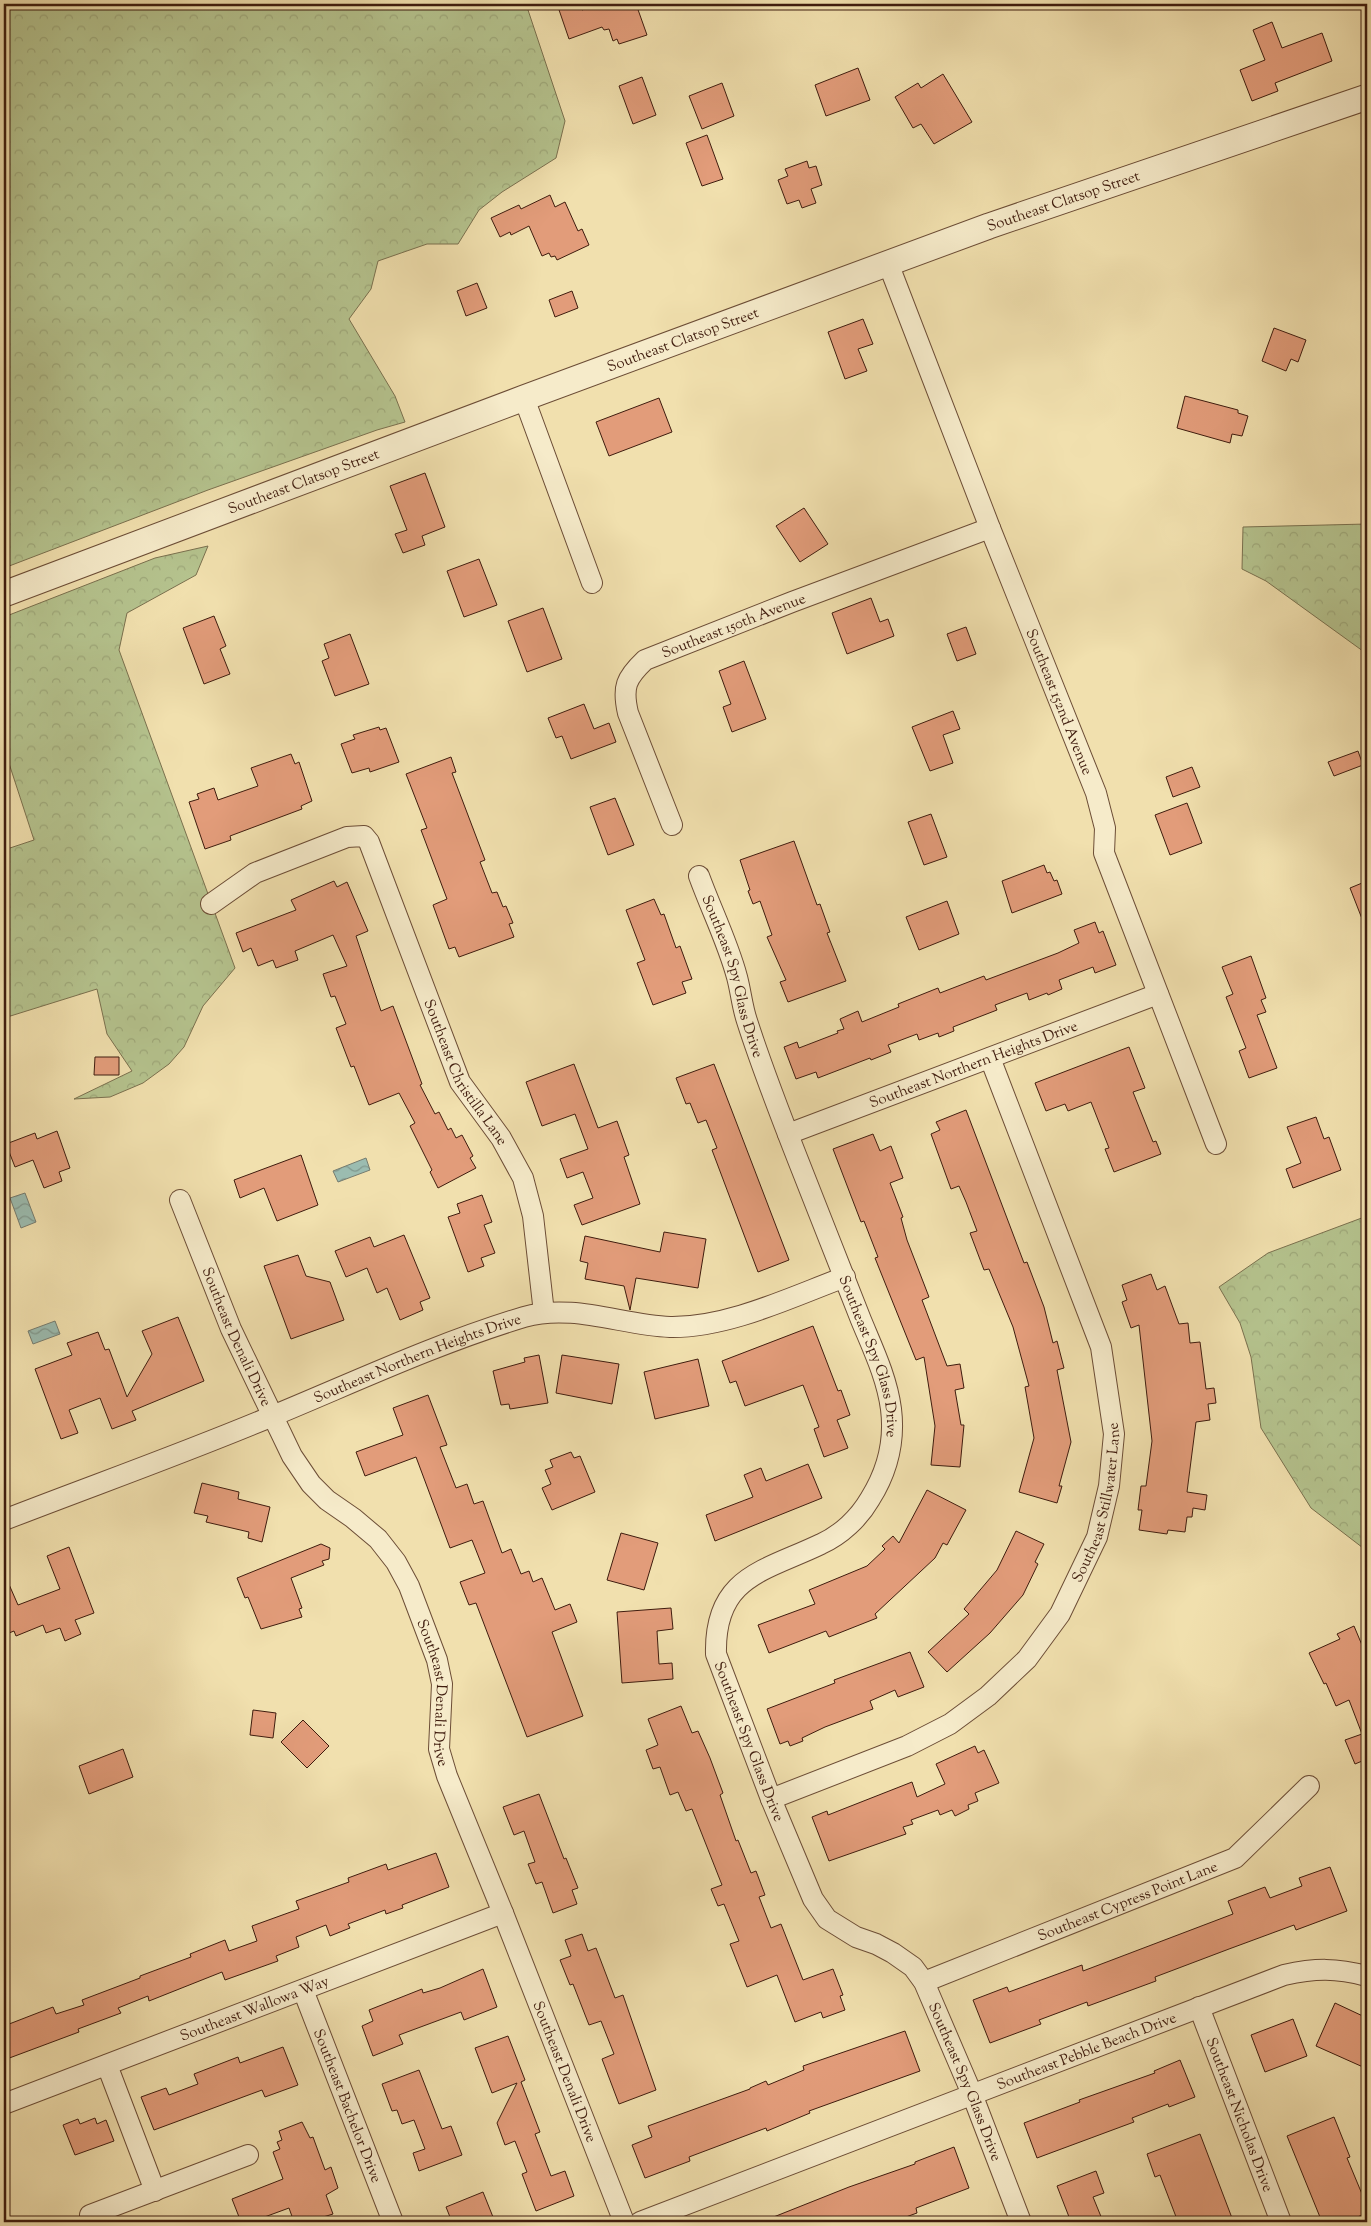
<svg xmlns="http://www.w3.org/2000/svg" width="1371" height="2226" font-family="'Sorts Mill Goudy',serif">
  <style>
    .forest { fill: url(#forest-crowns); stroke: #7a704e }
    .water { fill: url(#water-waves); stroke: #767c6f }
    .building { fill: #e29c7a; stroke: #3f1c0e }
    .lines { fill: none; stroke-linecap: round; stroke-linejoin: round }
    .minor-casing { stroke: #6c4d36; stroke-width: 22 }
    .tertiary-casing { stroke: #6c4d36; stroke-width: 27 }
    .minor { stroke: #f6ebca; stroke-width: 20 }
    .tertiary { stroke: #f6ebca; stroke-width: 25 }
    .labels { text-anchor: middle; stroke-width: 5; stroke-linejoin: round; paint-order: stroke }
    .street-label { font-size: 15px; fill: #3f1c0e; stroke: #f6ebca }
  </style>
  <defs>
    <pattern id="forest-crowns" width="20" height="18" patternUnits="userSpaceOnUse" patternTransform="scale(1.25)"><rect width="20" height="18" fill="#b5c38e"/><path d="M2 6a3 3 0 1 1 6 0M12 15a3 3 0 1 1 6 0" fill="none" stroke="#9da779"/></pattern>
    <pattern id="water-waves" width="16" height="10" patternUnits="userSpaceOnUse" patternTransform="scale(1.25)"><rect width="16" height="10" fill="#9bbcb0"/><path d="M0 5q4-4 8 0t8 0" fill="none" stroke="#80988e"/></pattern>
  </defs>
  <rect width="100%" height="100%" fill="#f1e0ae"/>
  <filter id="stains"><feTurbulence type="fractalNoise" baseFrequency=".004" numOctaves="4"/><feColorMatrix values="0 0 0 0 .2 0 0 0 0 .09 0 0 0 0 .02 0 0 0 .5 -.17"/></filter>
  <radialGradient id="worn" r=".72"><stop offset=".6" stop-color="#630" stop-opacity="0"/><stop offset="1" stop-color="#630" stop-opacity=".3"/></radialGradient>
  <path class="forest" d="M4 4H526L565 121 556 158 502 192 479 210 458 244H427L378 261 371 289 349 319 395 396 405 422 377 430 208 490 4 568Z
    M1367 524V654L1266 581 1242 569 1243 527Z
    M208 546 196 575 127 613 119 650 235 968 203 1006 184 1047 169 1064 143 1083 110 1097 74 1099 132 1071 107 1034 97 989 4 1018V850L34 840 4 748V617L155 558Z
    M1367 1216V1551L1311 1508 1261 1428 1251 1357 1240 1323 1219 1287 1268 1253Z"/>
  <path class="water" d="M366 1158 370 1170 338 1182 333 1171Z
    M25 1193 36 1222 21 1228 10 1198Z
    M55 1321 60 1334 33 1344 28 1331Z"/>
  <path class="building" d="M557 4H580L582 10 599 4H636L647 35 619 44 617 39 613 41 609 29 604 30 602 27 569 39Z
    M1272 22 1282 48 1322 33 1332 61 1275 83 1278 91 1252 101 1240 70 1265 60 1253 30Z
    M858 68 870 100 826 116 815 85Z
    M943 74 972 122 934 144 921 124 913 128 895 97 918 83 921 88Z
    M642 77 656 115 633 124 619 86Z
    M722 83 734 116 702 129 689 96Z
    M707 135 723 179 702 186 686 143Z
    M807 161 809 168 816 166 822 185 811 189 816 203 802 208 799 200 787 204 778 180 788 176 785 169Z
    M550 195 555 207 565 202 578 231 582 229 589 245 557 260 555 256 551 257 549 253 542 256 529 226 511 235 510 232 500 237 491 218 519 205 521 209Z
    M477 283 487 308 466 316 457 291Z
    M572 291 578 308 555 317 549 300Z
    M863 319 873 344 858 349 867 371 845 379 828 332Z
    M1274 328 1306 340 1298 362 1291 359 1286 371 1262 361Z
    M1185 396 1238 410V413L1248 416 1242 436 1232 434 1230 443 1177 428Z
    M659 398 672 432 609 456 596 422Z
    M425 473 445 527 422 536 425 545 403 553 395 534 407 530 390 486Z
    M804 508 828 544 800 562 776 526Z
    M479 559 497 605 464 617 447 571Z
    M871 598 880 622 888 619 894 636 847 654 832 613Z
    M543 608 562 659 527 672 508 621Z
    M214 616 226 646 220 649 230 674 204 684 183 628Z
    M966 627 976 654 957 661 947 634Z
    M350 634 369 684 335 696 322 661 329 658 324 644Z
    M744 661 766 719 732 732 723 707 731 704 719 671Z
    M584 704 594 729 609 723 616 742 571 759 562 736 556 738 548 718Z
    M953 711 960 729 943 735 953 763 930 771 912 727Z
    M379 727 380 730 386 728 399 762 370 772 369 768 352 773 341 744 355 739 353 735Z
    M1358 751 1363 765 1334 776 1328 762Z
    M291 754 295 764 299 762 312 801 301 806 302 809 230 836 231 840 205 849 189 802 199 799 197 794 214 788 218 800 258 786 251 768Z
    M451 757 456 772 452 773 485 860 480 862 492 893 497 892 503 907 506 906 513 923 509 924 514 937 459 957 455 947 449 949 433 905 447 899 421 830 427 828 406 774Z
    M1192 767 1200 787 1173 797 1166 777Z
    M615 798 634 845 608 855 590 807Z
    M1187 803 1202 843 1170 855 1155 815Z
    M931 814 947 857 924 865 908 822Z
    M794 841 817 905 820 904 830 932 827 933 846 981 788 1002 780 982 786 980 767 937 772 935 760 901 753 904 748 891 750 890 740 860Z
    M1044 865 1047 873 1050 872 1054 881 1057 880 1062 894 1012 913 1002 881Z
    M334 881 337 887 347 882 368 931 356 936 381 1011 393 1006 422 1084 420 1085 435 1114 439 1112 448 1130 451 1128 456 1138 462 1135 473 1156 470 1158 476 1168 438 1188 430 1172 432 1170 410 1126 415 1123 399 1093 369 1105 354 1066 351 1067 336 1028 346 1024 335 996 331 997 323 974 347 966 333 935 295 951 298 960 276 968 273 960 258 966 251 948 243 952 236 933 296 910 291 900Z
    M1367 881V929H1366L1350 888Z
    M654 899 661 915 664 914 676 948 680 946 692 979 682 982 686 993 653 1005 637 963 645 960 626 910Z
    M947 901 959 934 919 950 906 917Z
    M1095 922 1099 933 1103 931 1116 965 1095 973 1093 967 1059 980 1062 989 1048 995 1047 993 1029 1000 1027 993 995 1005 997 1010 953 1027 954 1031 939 1037 938 1033 919 1040 917 1034 888 1045 891 1052 871 1060 870 1058 818 1078 816 1072 796 1079 784 1047 797 1042 799 1048 838 1033 837 1031 844 1029 840 1019 858 1011 862 1022 899 1007 898 1004 938 988 940 993 984 976 986 980 1058 953 1079 943 1074 930Z
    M1251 956 1266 998 1261 1000 1266 1012 1257 1015 1277 1068 1249 1078 1239 1051 1246 1048 1226 997 1233 994 1222 967Z
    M1129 1047 1145 1088 1133 1092 1153 1142 1156 1141 1161 1154 1114 1172 1105 1149 1109 1148 1091 1102 1068 1111 1065 1104 1046 1111 1035 1083Z
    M95 1057H119V1075H94Z
    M574 1064 598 1128 617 1121 629 1155 624 1157 640 1204 582 1225 574 1205 593 1198 583 1172 567 1178 560 1159 588 1149 575 1114 542 1126 526 1082Z
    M714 1064 789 1260 758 1272 712 1150 717 1148 706 1120 698 1123 690 1103 686 1104 676 1078Z
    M966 1110 1024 1263 1027 1262 1044 1307 1053 1343 1057 1341 1064 1368 1057 1370 1071 1442 1059 1486H1062L1057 1503 1019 1492 1034 1438 1025 1387 1029 1386 1013 1327 989 1269 984 1270 970 1233 977 1231 966 1202 959 1186 951 1189 931 1134 940 1130 936 1122Z
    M1316 1117 1324 1139 1329 1137 1341 1170 1293 1188 1286 1169 1301 1163 1287 1127Z
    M57 1131 70 1168 59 1172 62 1181 44 1188 33 1160 15 1167 6 1144 35 1133 37 1139Z
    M873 1134 880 1151 891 1146 903 1178 890 1183 903 1217 901 1218 907 1240 929 1297 922 1300 947 1366 960 1364 964 1388 955 1390 961 1425H964L960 1467 931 1465 935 1426 924 1357 916 1360 875 1258 878 1257 864 1221 861 1222 833 1149Z
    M301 1155 318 1205 277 1221 264 1188 240 1198 234 1180Z
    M482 1195 492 1222 484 1225 495 1253 481 1258 484 1266 468 1272 448 1217 460 1213 457 1204Z
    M664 1232 706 1239 698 1288 636 1278 630 1310 624 1286 585 1279 588 1263 580 1261 585 1236 660 1252Z
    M404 1235 430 1298 420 1302 423 1310 400 1320 387 1288 377 1293 367 1268 346 1277 335 1251 370 1237 374 1247Z
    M298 1255 306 1276 330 1282 344 1320 291 1339 264 1266Z
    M1151 1274 1157 1290 1165 1286 1179 1324 1188 1323 1190 1343 1200 1342 1206 1389 1214 1388 1216 1403 1208 1404 1210 1420 1196 1422 1187 1492 1207 1495 1205 1510 1193 1508 1192 1517H1187L1185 1532 1168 1530 1167 1534 1139 1530 1142 1510H1138L1141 1486H1146L1152 1441 1139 1325 1131 1328 1122 1302 1127 1300 1122 1285Z
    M178 1317 204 1381 132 1411 136 1420 112 1429 100 1398 69 1410 78 1433 61 1439 35 1369 72 1355 67 1343 98 1332 105 1350 109 1349 127 1397 152 1354 142 1331Z
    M813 1326 838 1391 841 1390 850 1415 837 1420 848 1448 824 1457 814 1429 819 1427 803 1385 745 1406 736 1381 730 1383 722 1361Z
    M539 1355 548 1403 510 1409 509 1404 501 1405 493 1371 525 1362 524 1358Z
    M562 1355 619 1364 612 1404 556 1393Z
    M698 1359 709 1406 655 1419 644 1372Z
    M428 1395 447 1445 440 1447 456 1488 467 1484 474 1504 483 1501 502 1553 511 1549 521 1574 529 1571 533 1582 542 1578 555 1610 570 1604 577 1622 552 1632 583 1716 527 1737 476 1603 469 1605 460 1582 485 1573 472 1540 450 1548 416 1457 365 1476 356 1452 403 1435 393 1408Z
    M571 1452 574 1458 580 1456 595 1492 552 1510 542 1488 551 1484 545 1470 553 1467 550 1460Z
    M808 1464 822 1498 715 1541 706 1515 753 1497 744 1475 761 1468 766 1481Z
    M202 1483 239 1492 238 1499 270 1507 262 1542 248 1538 249 1532 206 1522 208 1516 194 1513Z
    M927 1490 966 1510 947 1545 943 1543 935 1558 875 1614 877 1618 829 1637 826 1631 769 1653 758 1625 815 1604 809 1590 867 1566 885 1549 882 1546 893 1536 899 1543Z
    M1016 1531 1044 1544 1035 1562 1038 1564 1023 1595 990 1633 947 1672 928 1652 969 1614 964 1609 997 1570Z
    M621 1533 658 1543 644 1590 607 1580Z
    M321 1544 330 1548 329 1559 322 1561 324 1565 291 1578 302 1608 299 1609 302 1617 261 1629 248 1597 245 1598 237 1578Z
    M69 1547 94 1613 75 1620 81 1634 65 1641 60 1628 46 1633 43 1625 16 1636 14 1631 4 1635V1573L18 1605 60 1589 47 1556Z
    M671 1608 673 1629 657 1631 659 1664 672 1663 673 1679 622 1683 617 1612Z
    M1354 1626 1367 1657V1759L1355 1764 1345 1740 1362 1734 1349 1700 1336 1706 1326 1683 1324 1684 1309 1653 1340 1639 1337 1634Z
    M910 1652 924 1687 898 1697 895 1690 870 1701 873 1709 825 1727 802 1738 803 1741 790 1746 788 1741 780 1744 767 1709 835 1683 834 1680Z
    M681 1706 692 1733 698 1731 710 1758 723 1793 720 1795 736 1841 738 1840 751 1873 756 1871 765 1895 759 1897 771 1928 781 1924 803 1980 833 1969 843 1995 840 1996 845 2010 823 2018 821 2012 795 2022 777 1975 747 1987 730 1944 739 1941 724 1904 718 1906 711 1889 722 1885 692 1809 686 1811 678 1792 670 1795 660 1767 653 1769 646 1750 658 1745 648 1719Z
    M253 1710 276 1713 273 1738 250 1735Z
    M303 1720 329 1746 307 1768 281 1742Z
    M975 1746 978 1753 984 1750 999 1783 975 1793 978 1801 968 1805 969 1809 955 1816 952 1810 940 1815 938 1810 911 1820 913 1824 903 1827 906 1834 829 1861 812 1817 827 1811 828 1815 912 1782 917 1797 945 1784 936 1764Z
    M123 1749 133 1777 89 1794 79 1766Z
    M539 1794 564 1859 566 1858 578 1888 572 1890 577 1904 553 1913 542 1882 536 1884 528 1864 535 1862 524 1831 514 1835 503 1807Z
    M436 1853 449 1887 402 1905 403 1908 386 1914 385 1910 348 1924 350 1928 330 1936 326 1925 296 1937 299 1947 276 1956 278 1961 225 1980 222 1972 149 2001 148 1996 118 2008 121 2013 78 2029 79 2032 4 2060V2026L53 2007 56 2014 84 2005 82 2000 140 1978V1976L191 1957 190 1954 225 1940 229 1951 257 1941 252 1926 299 1909 296 1901 349 1882 348 1878 386 1864 388 1870Z
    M1330 1867 1347 1911 1296 1930 1294 1925 1229 1949 1155 1977 1156 1981 1088 2006 1087 2002 1039 2020 1041 2024 990 2043 973 2000 1007 1987 1009 1992 1082 1965 1083 1971 1233 1914 1228 1901 1265 1887 1270 1898 1302 1886 1299 1878Z
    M582 1934 588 1951 596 1948 615 1998 623 1995 656 2090 619 2104 602 2059 614 2054 601 2021 589 2025 573 1984 570 1985 560 1960 571 1956 565 1940Z
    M483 1969 497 2007 464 2020 461 2012 399 2035 403 2044 373 2056 362 2026 373 2021 369 2010 422 1989 423 1993 440 1988Z
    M1335 2003 1367 2018V2059L1363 2067 1316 2046Z
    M1293 2019 1307 2056 1265 2072 1251 2035Z
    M905 2031 920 2071 809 2111 810 2113 767 2131 766 2128 689 2157 690 2161 645 2178 632 2145 652 2137 648 2126 750 2089V2088L766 2081 768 2085 804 2070 803 2066Z
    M508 2036 525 2080 521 2082 540 2132 535 2134 551 2176 565 2171 574 2196 536 2211 522 2174 527 2172 515 2141 505 2145 497 2123 517 2083 492 2093 475 2048Z
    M283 2047 298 2085 265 2097 262 2090 154 2130 141 2097 166 2088 169 2095 198 2084 194 2074 238 2057 240 2063Z
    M1180 2060 1195 2097 1169 2107 1168 2104 1132 2118 1134 2122 1037 2158 1024 2123 1080 2102 1079 2100 1155 2073 1154 2071Z
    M419 2070 442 2129 451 2126 462 2155 419 2171 413 2153 425 2149 414 2120 402 2124 397 2110 392 2111 382 2084Z
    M1334 2117 1350 2157 1347 2158 1367 2206V2213L1345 2222H1322L1287 2136Z
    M95 2118 97 2124 106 2120 114 2141 75 2155 63 2125 78 2119 80 2124Z
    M302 2122 310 2138 313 2137 325 2170 331 2167 338 2188 326 2195 333 2214 307 2222H294L289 2208 251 2222H241L232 2199 283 2179 273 2152 280 2149 277 2142 282 2140 279 2131Z
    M1200 2134 1232 2218 1221 2222H1178L1160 2175 1155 2177 1147 2154Z
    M954 2147 969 2188 916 2208 917 2213 892 2222H761L849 2187 915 2164V2162Z
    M1096 2171 1104 2193 1093 2197 1102 2219 1093 2222H1071L1057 2186Z
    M483 2192 495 2222H452L446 2207Z"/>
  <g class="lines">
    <defs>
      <g id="minor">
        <path id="s1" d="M888 263 990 528 1096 793 1105 828 1104 853 1216 1144"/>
        <path d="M524 398 592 583"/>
        <path id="s2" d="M672 825 628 713C622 687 626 678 645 660L792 602 990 528"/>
        <path id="s3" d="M699 876C711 909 728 943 737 977 741 992 742 1006 747 1021 762 1068 780 1114 798 1160 819 1214 840 1266 861 1320 873 1349 887 1378 891 1409 895 1441 887 1472 870 1499 859 1518 841 1535 821 1544 765 1571 714 1576 716 1654L771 1799 813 1899 827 1919 856 1937 876 1944 893 1953 913 1967 924 1982 972 2094 1021 2222"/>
        <path id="s4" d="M211 904 255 873 347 837 364 836 369 842 460 1082 501 1138 523 1178 533 1216 544 1313"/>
        <path id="s5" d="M788 1134 1158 994"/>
        <path id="s6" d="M180 1200 231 1329 292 1456 311 1484 327 1500 353 1518 378 1539 396 1562 409 1586 437 1660 442 1684 439 1749 447 1776 503 1913 624 2222"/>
        <path id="s7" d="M4 1520C94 1485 185 1453 275 1415 357 1381 438 1343 524 1317 572 1303 622 1325 670 1327 728 1328 791 1297 845 1277"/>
        <path id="s8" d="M771 1799 907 1746 950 1724 988 1696 1027 1659 1060 1614 1097 1537 1109 1486 1114 1434 1101 1347 990 1058"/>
        <path id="s9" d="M924 1982 1235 1858 1309 1786"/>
        <path id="s10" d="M303 1990 393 2222"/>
        <path id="s11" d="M1199 2007 1281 2222"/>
        <path d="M107 2065 155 2191"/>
        <path id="s12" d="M4 2104 503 1913"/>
        <path d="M90 2215 248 2155"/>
        <path id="s13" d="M640 2222 1284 1975C1316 1968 1336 1968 1367 1976"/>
      </g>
      <g id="tertiary">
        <path id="s14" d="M4 594 524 398 989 226 1367 97"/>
      </g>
    </defs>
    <use href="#minor" class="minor-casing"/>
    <use href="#tertiary" class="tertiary-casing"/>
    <use href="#minor" class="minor"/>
    <use href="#tertiary" class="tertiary"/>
  </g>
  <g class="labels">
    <g class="street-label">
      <text dy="5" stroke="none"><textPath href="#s14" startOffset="1130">Southeast Clatsop Street</textPath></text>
      <text dy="5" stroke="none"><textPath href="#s14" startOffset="725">Southeast Clatsop Street</textPath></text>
      <text dy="5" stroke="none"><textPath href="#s14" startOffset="320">Southeast Clatsop Street</textPath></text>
      <text dy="5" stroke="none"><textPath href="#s2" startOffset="275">Southeast 150th Avenue</textPath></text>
      <text dy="5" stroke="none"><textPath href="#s1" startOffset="471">Southeast 152nd Avenue</textPath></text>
      <text dy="5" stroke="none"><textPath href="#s3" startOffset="106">Southeast Spy Glass Drive</textPath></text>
      <text dy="5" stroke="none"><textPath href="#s5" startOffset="198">Southeast Northern Heights Drive</textPath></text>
      <text dy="5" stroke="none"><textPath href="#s4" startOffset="428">Southeast Christilla Lane</textPath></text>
      <text dy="5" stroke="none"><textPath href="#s6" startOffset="148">Southeast Denali Drive</textPath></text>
      <text dy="5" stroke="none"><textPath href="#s3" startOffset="511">Southeast Spy Glass Drive</textPath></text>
      <text dy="5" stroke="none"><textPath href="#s7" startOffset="444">Southeast Northern Heights Drive</textPath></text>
      <text dy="5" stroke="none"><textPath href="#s8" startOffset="470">Southeast Stillwater Lane</textPath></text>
      <text dy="5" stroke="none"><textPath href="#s6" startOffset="568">Southeast Denali Drive</textPath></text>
      <text dy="5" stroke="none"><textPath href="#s3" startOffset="989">Southeast Spy Glass Drive</textPath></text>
      <text dy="5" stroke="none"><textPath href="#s9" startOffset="219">Southeast Cypress Point Lane</textPath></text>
      <text dy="5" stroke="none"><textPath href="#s12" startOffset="268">Southeast Wallowa Way</textPath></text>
      <text dy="5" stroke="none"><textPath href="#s13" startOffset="478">Southeast Pebble Beach Drive</textPath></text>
      <text dy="5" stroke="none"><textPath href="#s6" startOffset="972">Southeast Denali Drive</textPath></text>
      <text dy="5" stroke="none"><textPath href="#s3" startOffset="1409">Southeast Spy Glass Drive</textPath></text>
      <text dy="5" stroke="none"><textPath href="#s10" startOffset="124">Southeast Bachelor Drive</textPath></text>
      <text dy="5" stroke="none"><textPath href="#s11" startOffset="115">Southeast Nicholas Drive</textPath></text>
    </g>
  </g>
  <rect width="1371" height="2226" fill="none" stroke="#f1e0ae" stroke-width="20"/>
  <rect x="5" y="5" width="1361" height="2216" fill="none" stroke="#3f1c0e" stroke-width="2.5"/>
  <rect x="10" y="10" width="1351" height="2206" fill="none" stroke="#3f1c0e"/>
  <rect width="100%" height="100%" filter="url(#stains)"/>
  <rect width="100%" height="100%" fill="url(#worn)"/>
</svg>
